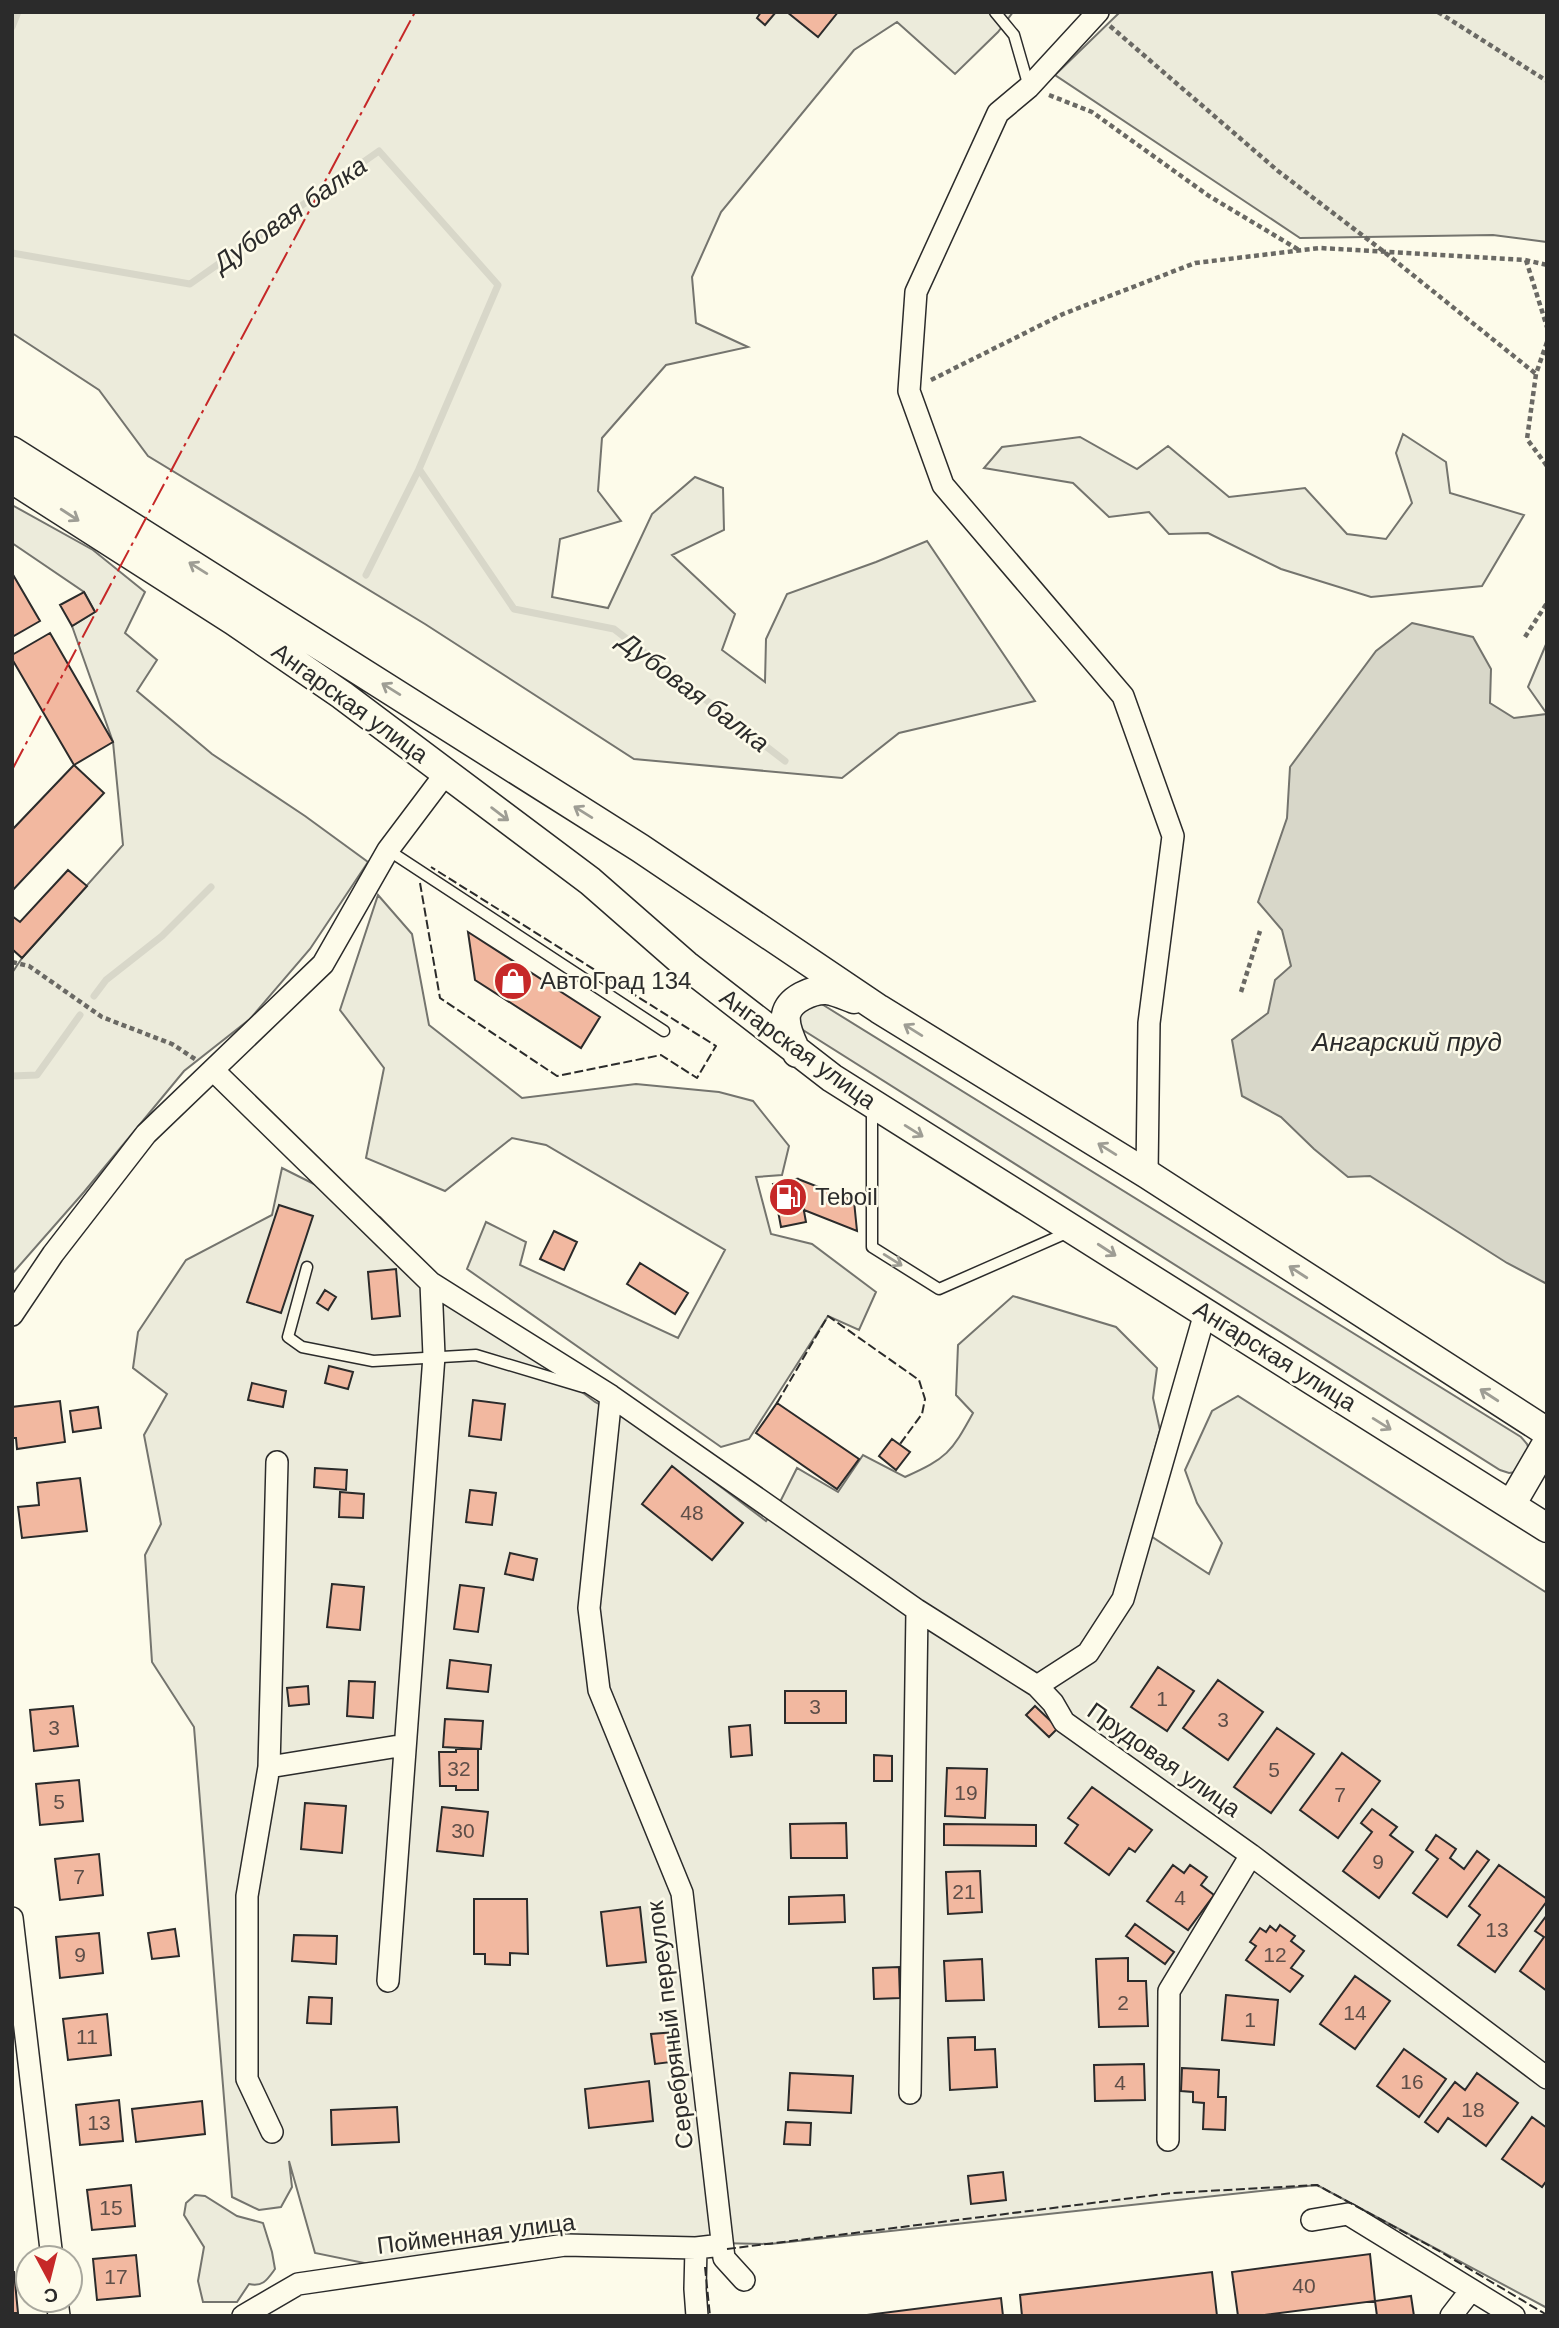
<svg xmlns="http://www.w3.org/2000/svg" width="1559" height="2328" font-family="Arial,sans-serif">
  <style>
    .green { fill: #ecebdb; stroke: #74746e; stroke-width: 2 }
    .water { fill: #d8d7c9; stroke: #74746e; stroke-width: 2 }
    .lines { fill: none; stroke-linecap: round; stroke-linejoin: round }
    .stream { stroke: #d8d7c9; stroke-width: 7 }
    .building { fill: #f2b8a0; stroke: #2b2b2b; stroke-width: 2 }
    .service-casing { stroke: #2b2b2b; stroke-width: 13 }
    .minor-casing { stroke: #2b2b2b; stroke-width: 24 }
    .secondary-casing { stroke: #2b2b2b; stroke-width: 31 }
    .path { stroke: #6a6964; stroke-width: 4.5; stroke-dasharray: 5 3.5; stroke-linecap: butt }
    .service { stroke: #fdfbea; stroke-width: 10 }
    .minor { stroke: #fdfbea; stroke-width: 21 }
    .secondary { stroke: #fdfbea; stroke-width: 28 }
    .fence { stroke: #2b2b2b; stroke-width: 2; stroke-dasharray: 9 3.5; stroke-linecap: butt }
    .power { stroke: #c62828; stroke-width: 2; stroke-dasharray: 24 5 3.5 5; stroke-linecap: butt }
    .oneway { stroke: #9e9d94 }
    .labels { text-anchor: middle; stroke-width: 5; stroke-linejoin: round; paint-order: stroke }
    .number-label { font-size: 21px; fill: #5d4e48 }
    .street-label { font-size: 24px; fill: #2b2b2b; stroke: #fdfbea }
    .poi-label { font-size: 24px; fill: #2b2b2b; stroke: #fdfbea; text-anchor: start }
    .water-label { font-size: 26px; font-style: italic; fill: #2b2b2b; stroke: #fdfbea }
  </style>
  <rect width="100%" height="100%" fill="#fdfbea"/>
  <path class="green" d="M12 12H1013L998 32 955 74 897 22 854 50 721 212 692 277 696 323 748 347 666 365 602 438 598 491 621 521 560 539 552 597 608 608 652 514 695 477 723 488 724 530 672 555 735 614 722 650 765 682 766 639 787 594 876 562 927 541 1035 701 899 733 842 778 634 759 425 624 148 456 99 390 12 333Z
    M1120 12H1547V242L1493 235 1300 238 1055 75Z
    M1403 434 1446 462 1450 493 1524 515 1482 586 1371 597 1281 569 1208 533 1169 534 1149 512 1109 517 1073 483 984 468 1002 447 1080 437 1137 469 1168 446 1229 497 1305 488 1347 534 1386 539 1412 503 1396 453Z
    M12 505 93 550 145 592 125 633 157 660 137 691 212 754 305 816 368 862 310 949 250 1019 184 1071 84 1192 12 1274V973L22 958 123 845 113 742 72 626 95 612 84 592 12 543Z
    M1547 642V714L1528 687Z
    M378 895 412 934 429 1025 522 1098 636 1084 719 1092 753 1101 789 1146 782 1175 756 1177 771 1234 812 1244 876 1292 859 1330 828 1316 749 1439 721 1447 467 1269 486 1222 526 1242 520 1265 678 1338 725 1250 546 1145 512 1138 445 1191 366 1158 384 1068 340 1010Z
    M820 1003 1521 1437 1527 1444 1530 1453 1516 1472 1509 1473 1500 1470 803 1030 797 1023 799 1008Z
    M282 1168 380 1217 431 1270 477 1312 595 1402 639 1425 766 1521 780 1502 797 1468 838 1492 863 1455 905 1477C947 1458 951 1453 973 1413L956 1395 958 1345 1013 1296 1116 1327 1157 1368 1153 1398 1160 1430 1134 1525 1209 1574 1222 1543 1197 1503 1185 1470 1212 1411 1238 1396 1547 1593V2308L1317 2185 770 2244 529 2239 369 2264 315 2253 289 2161 292 2187 281 2207 259 2210 232 2197 194 1727 152 1662 145 1555 161 1524 144 1435 167 1394 133 1368 138 1332 186 1260 272 1215Z
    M195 2195 205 2196 237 2216 263 2223 272 2252 275 2269C267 2280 263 2287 249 2284L237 2302H203L198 2281 204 2247 184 2215 186 2203Z"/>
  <path class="water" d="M1412 623 1473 637 1491 669 1490 703 1514 718 1547 714V1284L1507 1263 1370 1176 1348 1177 1314 1149 1281 1117 1242 1096 1232 1040 1268 1013 1275 980 1291 966 1282 930 1258 902 1287 818 1290 767 1376 651Z"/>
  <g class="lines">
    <path class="stream" d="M12 27 18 12
      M12 253 190 284 379 151 498 285 419 469 514 609 614 629 785 761
      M366 575 419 469
      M94 996 106 980 162 936 211 887
      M12 1076 37 1075 80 1015"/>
  </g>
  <path class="building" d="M761 12H776L765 25 757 18Z
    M787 12H838L818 37Z
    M12 573 40 621 12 637Z
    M84 592 95 612 72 626 60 605Z
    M50 633 113 742 74 765 12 659V655Z
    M74 765 104 793 12 891V830Z
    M68 870 87 886 22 958 12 949V916L20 922Z
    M468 932 600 1017 581 1048 475 980Z
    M798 1179 806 1222 781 1227 773 1184Z
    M798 1179 854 1201 857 1231 804 1210Z
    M279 1205 313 1216 281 1313 247 1302Z
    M554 1231 577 1242 564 1270 540 1259Z
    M640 1263 688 1293 675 1314 627 1284Z
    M396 1269 400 1316 372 1319 368 1272Z
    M325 1290 336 1297 328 1310 317 1303Z
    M329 1366 353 1372 348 1389 325 1383Z
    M252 1383 286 1391 283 1407 248 1400Z
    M473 1400 505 1404 501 1440 469 1436Z
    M60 1401 65 1442 17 1449 16 1438H12V1407Z
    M777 1403 859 1459 837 1489 756 1433Z
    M98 1407 101 1428 73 1432 70 1411Z
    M892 1439 910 1452 896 1470 879 1456Z
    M672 1466 743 1523 712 1560 642 1504Z
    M315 1468 347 1470 346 1490 314 1487Z
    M80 1478 87 1531 22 1538 18 1507 39 1505 37 1483Z
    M470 1490 496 1493 492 1525 466 1522Z
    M340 1492 364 1494 363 1518 339 1517Z
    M510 1553 537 1559 533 1580 505 1574Z
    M332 1584 364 1587 360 1630 327 1627Z
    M460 1585 484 1588 478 1632 454 1629Z
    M450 1660 491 1665 488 1692 447 1688Z
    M1158 1667 1194 1691 1167 1731 1131 1707Z
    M1218 1680 1263 1712 1228 1760 1183 1728Z
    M349 1681 375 1682 373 1718 347 1716Z
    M308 1686 309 1704 289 1706 287 1688Z
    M785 1691H846V1723H785Z
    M73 1706 78 1746 34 1751 30 1710Z
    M1035 1706 1058 1728 1049 1737 1026 1715Z
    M445 1719 483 1721 481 1749 443 1747Z
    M750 1725 752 1755 731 1757 729 1727Z
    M1277 1728 1314 1754 1271 1813 1234 1787Z
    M456 1749H478V1790H456V1786H440L439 1752H456Z
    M1342 1753 1380 1781 1338 1838 1300 1810Z
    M874 1755 892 1756V1781H874Z
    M947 1768 987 1769 985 1818 945 1816Z
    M79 1780 83 1821 40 1825 36 1784Z
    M1092 1787 1152 1830 1135 1852 1129 1848 1109 1875 1065 1843 1078 1825 1068 1818Z
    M305 1803 346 1806 342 1853 301 1849Z
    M442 1807 488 1812 483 1856 437 1851Z
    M1372 1809 1397 1827 1390 1835 1413 1852 1379 1898 1343 1871 1372 1832 1361 1823Z
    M846 1823 847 1858H791L790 1824Z
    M944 1824 1036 1825V1846L944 1845Z
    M1436 1835 1456 1849 1450 1858 1464 1869 1477 1851 1489 1860 1447 1917 1413 1893 1438 1859 1426 1850Z
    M99 1854 103 1895 60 1900 55 1859Z
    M1173 1865 1184 1873 1190 1865 1207 1877 1201 1885 1214 1895 1188 1930 1147 1901Z
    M1499 1865 1547 1899V1901L1495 1972 1458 1945 1480 1915 1469 1906Z
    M980 1871 982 1912 948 1914 946 1872Z
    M844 1895 845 1922 789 1924V1897Z
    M474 1899H527L528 1954 510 1953V1965L485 1964V1954H474Z
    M640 1907 646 1962 607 1966 601 1912Z
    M1547 1915V1991L1520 1971 1544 1937 1535 1931Z
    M1135 1924 1174 1952 1165 1964 1126 1936Z
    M1280 1925 1295 1936 1291 1941 1304 1951 1291 1968 1303 1976 1290 1992 1246 1960 1256 1946 1250 1942 1260 1928 1266 1932 1270 1926 1276 1931Z
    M175 1929 179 1956 152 1959 148 1933Z
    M99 1933 103 1973 60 1978 56 1937Z
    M294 1935 337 1936 336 1964 292 1961Z
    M1128 1958V1981H1146L1148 2026 1099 2027 1096 1959Z
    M982 1959 984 2000 946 2001 944 1961Z
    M899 1967 900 1998 874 1999 873 1968Z
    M1355 1976 1390 2001 1355 2049 1320 2024Z
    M1226 1995 1278 2000 1274 2045 1222 2040Z
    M309 1997 332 1998 331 2024 307 2023Z
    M107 2014 111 2055 68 2060 63 2019Z
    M676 2032 679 2061 655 2064 651 2034Z
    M975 2037V2050L995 2049 997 2087 950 2090 948 2038Z
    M1404 2049 1446 2079 1419 2117 1377 2086Z
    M1144 2064 1145 2100 1095 2101 1094 2065Z
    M1182 2068 1219 2070 1218 2097H1226L1225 2130 1203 2129 1204 2103 1193 2102V2092L1181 2091Z
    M790 2073 853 2076 851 2113 788 2110Z
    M1477 2073 1518 2103 1486 2146 1448 2118 1438 2132 1425 2122 1455 2082 1465 2090Z
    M649 2081 653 2121 589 2128 585 2089Z
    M119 2100 123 2141 80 2145 76 2105Z
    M202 2101 205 2134 136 2142 132 2109Z
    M397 2107 399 2142 332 2145 331 2110Z
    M1532 2117 1547 2128V2180L1542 2187 1502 2159Z
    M786 2122 811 2123 810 2145 784 2144Z
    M1003 2172 1006 2200 971 2204 968 2176Z
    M131 2185 135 2226 92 2230 87 2190Z
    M1370 2254 1375 2301 1257 2316H1238L1232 2272Z
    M136 2255 140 2296 97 2300 93 2259Z
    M12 2272H14L18 2313H12Z
    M1212 2272 1217 2316H1022L1020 2295Z
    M1411 2296 1414 2316H1377L1375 2301Z
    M1001 2298 1003 2316H859Z"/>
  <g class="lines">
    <defs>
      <path id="service" d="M995 12 1014 35 1029 87
        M388 850 664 1031
        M872 1108V1247L939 1289 1071 1231
        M307 1267 288 1337 302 1347 373 1361 476 1355 583 1387"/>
      <path id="minor" d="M1098 12 1029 87 998 113 916 292 909 391 943 485 1123 696 1173 836 1149 1023 1147 1174
        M214 1071 431 1283 611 1396 917 1610 1037 1686 1053 1703 1064 1722 1251 1855 1547 2078
        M12 1315 53 1254 146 1134 323 964 388 850 446 773
        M611 1396 589 1608 599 1690 682 1893 724 2258 744 2280
        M1037 1686 1088 1653 1123 1599 1205 1313
        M269 1767 405 1745
        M12 1918 52 2258
        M388 1981 434 1356 431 1283
        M910 2093 917 1610
        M272 2132 247 2079V1896L269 1767 277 1462
        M1168 2140 1169 1991 1251 1855
        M1312 2220 1348 2214 1514 2316
        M696 2248 695 2289 697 2316
        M57 2300 59 2316
        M243 2316 298 2284 565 2245 696 2248 722 2245
        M1451 2316 1471 2290"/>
      <path id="secondary" d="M12 451 640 848 879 1009 1147 1174 1547 1432
        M12 479 234 621 342 695 590 881 686 965 832 1078 1547 1528
        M797 1053C792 1042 784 1028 786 1015 789 999 813 989 827 990 836 991 846 996 854 999
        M1511 1505 1547 1443"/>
    </defs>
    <use href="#service" class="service-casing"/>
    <use href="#minor" class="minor-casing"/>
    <use href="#secondary" class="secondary-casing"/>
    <path class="path" d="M1438 12 1547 81
      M1110 26 1278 171 1383 251 1536 374
      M1049 95 1092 112 1209 196 1299 250
      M1526 260 1547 327
      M1547 342 1536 374 1527 439 1547 466
      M931 380 1063 314 1195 263 1320 248 1525 260 1547 265
      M1525 637 1547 603
      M12 962 29 966 102 1017 172 1044 195 1059
      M1241 992 1260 931"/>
    <use href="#service" class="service"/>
    <use href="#minor" class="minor"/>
    <use href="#secondary" class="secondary"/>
    <path class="fence" d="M420 883 440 998 557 1076 661 1055 697 1078 716 1046 431 867
      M777 1403 828 1316 919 1380 925 1399 922 1414 900 1444
      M727 2249 1172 2193 1317 2185 1441 2252 1547 2315
      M705 2267 710 2316"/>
    <path class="power" d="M12 770 415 12"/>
  </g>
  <defs><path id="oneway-shaft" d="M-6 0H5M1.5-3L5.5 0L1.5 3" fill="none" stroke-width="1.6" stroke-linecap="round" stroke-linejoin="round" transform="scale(1.75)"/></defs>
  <g class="oneway">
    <use href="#oneway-shaft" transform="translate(70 515) rotate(33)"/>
    <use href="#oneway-shaft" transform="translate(198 568) rotate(-148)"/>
    <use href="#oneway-shaft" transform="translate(391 689) rotate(-148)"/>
    <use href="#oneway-shaft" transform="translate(583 812) rotate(-148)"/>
    <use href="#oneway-shaft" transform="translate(500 814) rotate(37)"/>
    <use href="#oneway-shaft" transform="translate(913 1030) rotate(-148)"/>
    <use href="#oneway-shaft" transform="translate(914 1131) rotate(32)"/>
    <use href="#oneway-shaft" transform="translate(1107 1149) rotate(-148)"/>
    <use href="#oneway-shaft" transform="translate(1107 1250) rotate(33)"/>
    <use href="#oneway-shaft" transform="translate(893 1260) rotate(32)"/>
    <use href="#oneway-shaft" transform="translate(1298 1272) rotate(-147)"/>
    <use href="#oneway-shaft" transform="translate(1489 1395) rotate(-147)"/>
    <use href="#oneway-shaft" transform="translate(1382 1424) rotate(32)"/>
  </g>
  <defs>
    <symbol id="shop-disc" viewBox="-11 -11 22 22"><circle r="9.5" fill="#c62828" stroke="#fdfbea"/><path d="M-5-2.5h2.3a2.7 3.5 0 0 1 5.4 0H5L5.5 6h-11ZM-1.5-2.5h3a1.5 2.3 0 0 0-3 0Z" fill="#fff"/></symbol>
    <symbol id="fuel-disc" viewBox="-11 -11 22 22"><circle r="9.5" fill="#c62828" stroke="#fdfbea"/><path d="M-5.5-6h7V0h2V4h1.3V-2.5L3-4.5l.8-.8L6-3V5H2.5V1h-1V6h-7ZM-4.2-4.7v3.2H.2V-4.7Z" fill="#fff"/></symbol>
  </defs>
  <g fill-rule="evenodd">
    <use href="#shop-disc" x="491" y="959" width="44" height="44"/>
    <use href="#fuel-disc" x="766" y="1175" width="44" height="44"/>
  </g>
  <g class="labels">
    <g class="number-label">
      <text x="692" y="1520">48</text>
      <text x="1162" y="1706">1</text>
      <text x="815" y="1714">3</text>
      <text x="1223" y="1727">3</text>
      <text x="54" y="1735">3</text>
      <text x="459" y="1776">32</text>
      <text x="1274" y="1777">5</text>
      <text x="966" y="1800">19</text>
      <text x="1340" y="1802">7</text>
      <text x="59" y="1809">5</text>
      <text x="463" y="1838">30</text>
      <text x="1378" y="1869">9</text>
      <text x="79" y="1884">7</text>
      <text x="964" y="1899">21</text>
      <text x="1180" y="1905">4</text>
      <text x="1497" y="1937">13</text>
      <text x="80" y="1962">9</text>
      <text x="1275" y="1962">12</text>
      <text x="1123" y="2010">2</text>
      <text x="1355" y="2020">14</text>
      <text x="1250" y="2027">1</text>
      <text x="87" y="2044">11</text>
      <text x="1412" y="2089">16</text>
      <text x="1120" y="2090">4</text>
      <text x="1473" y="2117">18</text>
      <text x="99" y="2130">13</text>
      <text x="111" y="2215">15</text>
      <text x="116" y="2284">17</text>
      <text x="1304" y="2293">40</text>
    </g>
    <g class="street-label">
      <text transform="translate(350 703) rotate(36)" y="8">Ангарская улица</text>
      <text transform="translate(798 1049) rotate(36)" y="8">Ангарская улица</text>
      <text transform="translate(1275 1356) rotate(32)" y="8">Ангарская улица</text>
      <text transform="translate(1164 1760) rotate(35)" y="8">Прудовая улица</text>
      <text transform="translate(670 2025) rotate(-97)" y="8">Серебряный переулок</text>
      <text transform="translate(476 2234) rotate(-7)" y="8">Пойменная улица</text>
    </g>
    <g class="poi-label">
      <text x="540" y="989">АвтоГрад 134</text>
      <text x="815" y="1205">Teboil</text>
    </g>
    <g class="water-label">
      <text transform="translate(290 214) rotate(-35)" y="9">Дубовая балка</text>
      <text transform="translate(694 692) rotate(37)" y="9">Дубовая балка</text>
      <text x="1407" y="1051">Ангарский пруд</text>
    </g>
  </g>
  <rect width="1559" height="2328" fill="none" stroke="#2b2b2b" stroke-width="28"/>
  <g transform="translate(49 2279) rotate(173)"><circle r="33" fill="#fdfbea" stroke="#a9a89e" stroke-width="2"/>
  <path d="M0-5L12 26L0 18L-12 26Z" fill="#c62828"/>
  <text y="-10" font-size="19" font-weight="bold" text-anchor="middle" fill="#2b2b2b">С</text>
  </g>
</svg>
